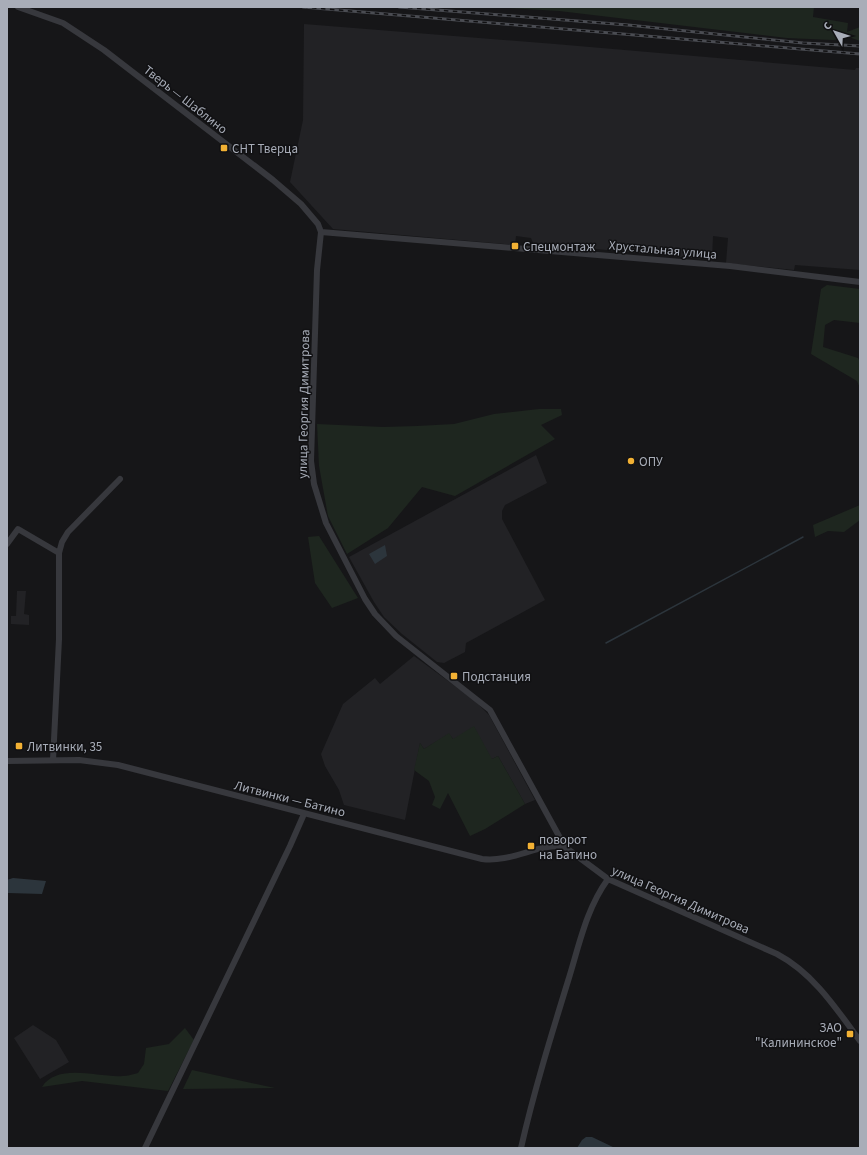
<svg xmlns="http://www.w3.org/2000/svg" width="867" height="1155" font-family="'Source Sans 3',sans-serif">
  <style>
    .built { fill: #222225 }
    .green { fill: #1e261f }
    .water { fill: #2c353c }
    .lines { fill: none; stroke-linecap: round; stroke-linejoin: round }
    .stream { stroke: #2c353c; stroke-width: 1.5 }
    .minor { stroke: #37383d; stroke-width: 6 }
    .rail-casing { stroke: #4a4c52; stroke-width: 3 }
    .rail { stroke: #111113; stroke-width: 1.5; stroke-dasharray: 4.5; stroke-linecap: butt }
    .poi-dot { fill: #f2b134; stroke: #111113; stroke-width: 1.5 }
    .labels { text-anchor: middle; stroke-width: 3; stroke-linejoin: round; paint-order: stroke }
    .street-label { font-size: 13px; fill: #a8adb8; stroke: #111113 }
    .poi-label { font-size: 13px; fill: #a8adb8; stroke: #111113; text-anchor: start }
  </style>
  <rect width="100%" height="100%" fill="#161618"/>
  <path class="built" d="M304 24 555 44 855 70 856 68H860V270L795 265 794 270 726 263 728 238 713 236 712 260 533 243 531 238 516 236 515 245 333 229 290 182 303 120Z
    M536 455 547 483 505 505 502 511V519L545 600 466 643 465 652 444 663 437 662 402 634 384 617 374 602 349 557Z
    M17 591H26L24 614 29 615V625L11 624V616H16Z
    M414 656 474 700 489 715 535 800 525 804 498 756 492 759 453 739 449 734 424 749 420 743 405 820 344 805 339 790 325 766 321 754 343 704 375 678 380 684Z
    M33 1025 56 1040 69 1062 40 1079 14 1038Z"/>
  <path class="green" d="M491 7H814L813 17 848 23 847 32 860 27V41L849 37 833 40 787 38 559 11Z
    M827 285 860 289V323L834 320 825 325 823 347 858 358 860 362V388L857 381 811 354 821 289Z
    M539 409H561L562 415 541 425 555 439 455 496 422 487 388 528 347 554 328 516 319 466 317 424 383 427 417 426 454 424 494 414Z
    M860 505V520L844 532 828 531 815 537 813 525Z
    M319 536 358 598 332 608 315 583 308 537Z
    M474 726 492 759 498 756 525 804 485 829 470 836 448 793 440 809 432 805 435 797 429 781 414 770 420 743 424 749 449 733 453 739Z
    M185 1028 194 1040 168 1091 82 1081 42 1087C58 1062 98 1078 123 1076 128 1076 133 1074 138 1073L144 1064 146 1048 169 1044Z
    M192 1070 275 1088 183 1089Z"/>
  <path class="water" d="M385 545 387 556 375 564 369 554Z
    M13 878 46 881 42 894 8 893 7 880Z
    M586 1137H592L615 1148H577L582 1140Z"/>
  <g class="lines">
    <path class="stream" d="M606 643 803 537"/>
    <path class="minor" d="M18 7 63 23 104 50 273 180 301 204 318 224 321 232 317 270 314 365 311 461 314 484 326 523 365 599 375 614 396 636 490 710 565 847 608 879 777 954C813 973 836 1008 860 1041
      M321 232 730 266 860 282
      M7 544 18 529 59 553
      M53 760 59 639V553L62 542 68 532 120 479
      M7 761 79 760 118 765 482 859C512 863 540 842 565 847
      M145 1148 290 846 304 814
      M521 1148C534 1091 551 1036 568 981 579 946 586 909 608 879"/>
    <defs>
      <path id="rail" d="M303 7 860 54
        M399 7 628 25 803 43 860 46"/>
    </defs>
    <use href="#rail" class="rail-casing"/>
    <use href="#rail" class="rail"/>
  </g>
  <g class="poi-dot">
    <rect x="220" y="144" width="8" height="8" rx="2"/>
    <rect x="511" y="242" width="8" height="8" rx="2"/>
    <circle cx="631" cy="461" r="4"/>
    <rect x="450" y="672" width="8" height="8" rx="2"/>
    <rect x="15" y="742" width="8" height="8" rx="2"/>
    <rect x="527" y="842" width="8" height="8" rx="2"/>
    <rect x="846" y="1030" width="8" height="8" rx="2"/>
  </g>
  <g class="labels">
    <g class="street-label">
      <text transform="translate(186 99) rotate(38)" y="5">Тверь — Шаблино</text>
      <text transform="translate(663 249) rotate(5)" y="5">Хрустальная улица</text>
      <text transform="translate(303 404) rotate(-89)" y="5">улица Георгия Димитрова</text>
      <text transform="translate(290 798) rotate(14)" y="5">Литвинки — Батино</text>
      <text transform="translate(681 899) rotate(24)" y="5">улица Георгия Димитрова</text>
    </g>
    <g class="poi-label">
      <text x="232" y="153">СНТ Тверца</text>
      <text x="523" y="251">Спецмонтаж</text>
      <text x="639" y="466">ОПУ</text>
      <text x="462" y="681">Подстанция</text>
      <text x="27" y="751">Литвинки, 35</text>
      <text x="539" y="844">поворот<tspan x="539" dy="15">на Батино</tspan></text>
      <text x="842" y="1032" text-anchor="end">ЗАО<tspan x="842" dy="15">"Калининское"</tspan></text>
    </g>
  </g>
  <rect width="867" height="1155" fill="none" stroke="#a8adb8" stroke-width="16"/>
  <g transform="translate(835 32) rotate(309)" stroke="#111113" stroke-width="3" paint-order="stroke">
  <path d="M0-3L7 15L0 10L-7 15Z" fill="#a8adb8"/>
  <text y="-6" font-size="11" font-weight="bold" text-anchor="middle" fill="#a8adb8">С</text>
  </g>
</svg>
